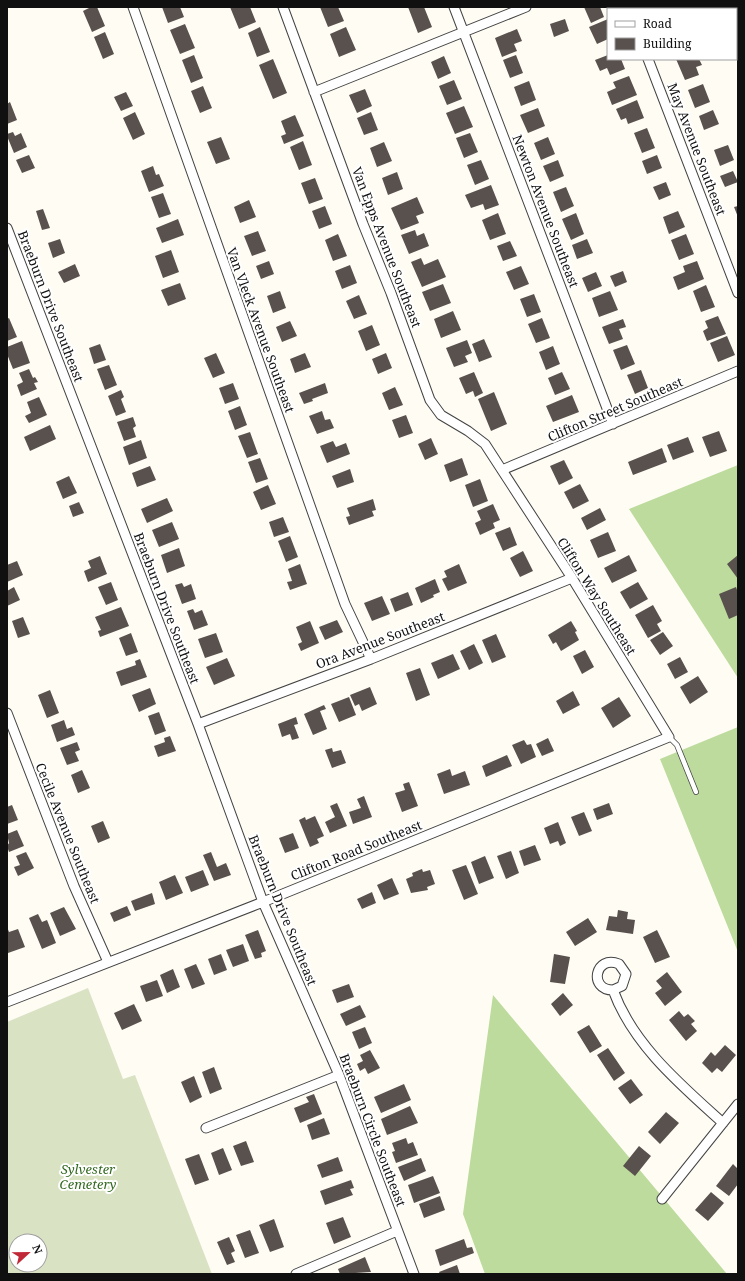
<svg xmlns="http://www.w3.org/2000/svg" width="745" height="1281" font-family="'Noto Serif',serif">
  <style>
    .forest { fill: #bcdb9c }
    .cemetery { fill: #dae2c4; fill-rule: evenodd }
    .building { fill: #59514d }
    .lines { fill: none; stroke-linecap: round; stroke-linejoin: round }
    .service-casing { stroke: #434343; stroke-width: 6 }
    .minor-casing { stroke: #434343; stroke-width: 11 }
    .service { stroke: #fff; stroke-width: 4.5 }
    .minor { stroke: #fff; stroke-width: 9 }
    .labels { text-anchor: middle; stroke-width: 4; stroke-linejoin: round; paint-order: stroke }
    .street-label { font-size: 13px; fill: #101010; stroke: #fff }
    .park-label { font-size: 13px; font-style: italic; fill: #336920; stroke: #fff }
  </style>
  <rect width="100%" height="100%" fill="#fffcf4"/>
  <path class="forest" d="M738 465V678L629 509Z
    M738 727V952L660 759Z
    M493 995 727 1274H485L463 1214Z"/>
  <path class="cemetery" d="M88 988 123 1079 135 1075 212 1274H7V1022ZM16 1241H40V1265H16Z"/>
  <path class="building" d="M91 7H97L105 26 92 32 83 11Z
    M162 7H180L184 17 168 23Z
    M230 7H250L256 22 239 29Z
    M320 7H338L344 21 328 27Z
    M408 7H424L432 27 418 33Z
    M584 7H600L604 17 591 23Z
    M662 7H675L676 9H657Z
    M565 19 569 31 554 37 550 24Z
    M608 19V39L597 44 589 27Z
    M185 24 195 48 180 54 170 30Z
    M260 27 270 52 257 57 248 33Z
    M346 27 356 50 339 57 330 34Z
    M517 29 522 41 514 44 517 51 502 57 495 38Z
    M105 32 114 54 103 59 94 37Z
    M194 55 203 78 191 83 182 60Z
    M516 55 523 73 510 78 503 60Z
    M608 55V59H621L625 69 610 75 607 68 600 71 595 60Z
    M444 56 451 73 438 79 431 62Z
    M273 59 287 93 273 99 259 65Z
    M676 59H699L702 65 696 67 699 75 685 80Z
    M629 76 637 95 612 105 607 92 616 88 613 82Z
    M454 80 462 99 447 105 439 86Z
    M529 81 536 100 521 106 514 87Z
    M703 84 710 102 695 108 688 90Z
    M203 86 212 108 200 113 191 91Z
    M365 89 372 106 357 113 349 95Z
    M126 92 133 106 121 111 114 97Z
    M637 100 644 118 628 124 626 118 621 120 616 109Z
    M10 102 17 120 7 124V104Z
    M464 106 473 127 455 134 446 113Z
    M538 108 545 126 528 133 520 115Z
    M713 110 719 124 704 130 699 116Z
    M135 112 145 134 133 140 123 118Z
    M371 112 378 130 364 135 357 118Z
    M295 115 304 136 284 144 281 136 286 134 281 121Z
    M647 128 655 148 642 153 634 133Z
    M13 132 15 136 21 133 27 147 14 153 7 136V134Z
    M470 133 478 152 464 158 456 138Z
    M221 137 230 159 216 164 207 142Z
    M548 137 555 154 541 160 534 143Z
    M303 141 312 165 299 170 290 147Z
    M384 142 392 161 377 167 370 148Z
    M728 145 734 160 720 166 714 150Z
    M29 155 35 168 22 173 16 160Z
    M657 155 662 168 647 174 642 161Z
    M481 160 489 179 475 185 467 165Z
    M558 160 564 176 550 182 543 166Z
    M153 166 156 175 159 174 164 186 149 192 141 171Z
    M733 171 738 182 725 187 720 176Z
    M397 172 403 189 388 195 382 178Z
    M315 178 323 199 309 204 301 183Z
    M666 182 671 195 659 200 653 187Z
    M491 185 499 205 485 210 483 204 471 208 465 195Z
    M566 187 574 206 561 212 553 192Z
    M163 193 171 214 159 218 151 197Z
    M417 197 424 213 416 216 419 223 401 230 391 208Z
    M249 200 256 217 240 223 234 207Z
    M325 206 332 224 319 229 312 211Z
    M738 206V217L734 207Z
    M43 209 50 228 42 230 36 211Z
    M678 211 685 227 669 234 663 217Z
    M498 213 506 234 490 240 482 220Z
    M576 213 584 234 571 240 562 219Z
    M178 219 184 235 162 243 156 228Z
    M415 230 417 236 424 233 429 246 409 254 401 235Z
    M258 231 266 251 252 256 244 236Z
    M338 234 347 256 333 261 325 240Z
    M686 234 694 254 679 260 671 240Z
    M60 239 65 253 53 258 48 243Z
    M587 239 593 253 577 259 572 245Z
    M510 241 517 256 503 261 497 246Z
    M171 250 179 272 163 278 155 256Z
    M421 258 424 265 438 259 446 277 422 287 411 262Z
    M269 261 274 274 261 279 256 266Z
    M697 261 704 279 678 290 673 277 685 272 683 266Z
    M75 264 80 276 64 283 58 272Z
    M350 265 357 283 342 289 335 271Z
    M521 266 529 284 514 290 506 272Z
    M623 271 627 282 615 287 610 276Z
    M596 272 602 286 588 292 582 278Z
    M180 283 186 299 168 306 161 290Z
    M443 284 451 303 430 311 422 292Z
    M706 285 715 307 701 312 693 291Z
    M280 291 286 308 273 313 267 296Z
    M610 291 618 310 599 317 592 298Z
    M534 294 541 312 527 317 520 299Z
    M359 295 367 314 354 319 346 301Z
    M453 311 461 330 441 338 434 319Z
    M718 316 726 334 707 341 703 331 708 328 705 321Z
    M9 318 17 337 7 341V319Z
    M542 318 550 338 536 343 528 324Z
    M623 319 626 327 619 329 623 339 609 344 602 327Z
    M290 321 297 336 282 342 276 327Z
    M372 325 380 345 366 351 358 331Z
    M727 336 735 355 718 362 710 343Z
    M484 339 492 357 479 362 472 344Z
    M467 340 472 353 465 356 468 362 454 367 446 348Z
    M22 341 30 363 13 369 7 354V347Z
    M100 344 106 360 94 364 89 348Z
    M627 345 635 364 621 370 613 350Z
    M553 346 560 364 546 370 539 352Z
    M216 353 225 373 213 378 204 358Z
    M305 353 311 367 295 373 290 359Z
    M386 353 392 368 378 374 372 359Z
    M109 365 117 385 105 390 97 369Z
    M29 369 33 378 35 377 38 382 34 383 37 389 21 396 17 385 23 382 19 373Z
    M641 370 648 388 635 394 627 375Z
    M474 372 483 393 475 397 473 391 466 394 459 378Z
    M562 372 570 389 555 395 548 378Z
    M233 383 239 399 225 404 219 388Z
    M325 383 328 393 312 399 313 401 304 404 299 393Z
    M395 387 403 405 389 410 382 393Z
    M121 390 124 397 121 399 126 412 116 416 108 396Z
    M494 392 507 424 491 431 478 399Z
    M572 395 579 412 553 422 546 406Z
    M39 397 47 415 29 423 25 416 31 413 27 402Z
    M240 406 247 425 235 430 228 411Z
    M322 411 325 420 330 419 334 428 317 434 309 416Z
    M406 415 413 433 399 438 392 420Z
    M133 417 136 426 133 428 136 437 124 441 117 422Z
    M50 425 56 439 30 451 24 437Z
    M719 431 727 451 710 457 702 437Z
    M250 432 258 454 247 458 238 436Z
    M688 437 694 452 673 460 667 445Z
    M431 438 438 454 425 460 418 444Z
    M141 440 147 458 129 465 123 447Z
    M333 441 336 447 346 443 350 454 327 463 320 446Z
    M662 448 667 462 633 475 628 462Z
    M260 458 268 479 256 483 248 462Z
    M462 458 468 475 450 482 444 465Z
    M564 460 573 478 559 485 550 466Z
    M150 466 156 480 137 487 132 473Z
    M350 469 354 482 337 488 332 476Z
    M69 476 77 493 63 499 56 482Z
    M480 479 488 501 473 507 465 485Z
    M580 484 589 501 573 509 564 492Z
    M268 485 276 504 261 510 253 492Z
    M167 498 173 511 147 523 141 509Z
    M373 499 376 510 372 511 374 516 349 525 346 517 350 516 347 508Z
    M79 502 84 513 73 517 69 506Z
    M493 504 500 520 493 523 495 528 480 535 475 523 481 520 477 511Z
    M600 508 606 520 587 530 581 518Z
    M283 517 289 532 274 537 269 522Z
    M172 522 179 539 159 547 152 530Z
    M510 527 517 545 503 551 495 533Z
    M608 532 616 551 598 558 590 540Z
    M290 536 298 557 286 562 278 541Z
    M179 548 185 566 167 573 161 555Z
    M523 551 533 571 520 577 510 558Z
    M629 555 637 571 612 583 604 568Z
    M738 555V579L727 564Z
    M100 556 107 574 88 582 84 571 91 568 88 561Z
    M17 561 23 575 7 582V565Z
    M300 564 307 584 290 590 287 582 292 581 288 569Z
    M459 564 467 583 448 591 442 579 447 577 444 571Z
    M435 579 440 592 433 595 434 597 421 603 415 588Z
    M111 582 118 600 106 605 98 587Z
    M638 582 648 599 630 609 620 592Z
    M182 583 184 587 191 584 196 599 182 604 175 585Z
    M14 587 20 600 7 606V591Z
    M736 587 738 593V615L729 619 719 594Z
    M408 592 413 605 395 612 390 599Z
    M382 596 390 614 372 621 364 603Z
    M653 605 662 621 657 624 661 631 648 638 635 615Z
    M121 607 129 626 100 637 98 631 101 630 95 617Z
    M193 609 195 613 202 610 208 625 194 630 187 611Z
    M23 617 30 634 18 638 12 621Z
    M337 620 343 632 325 640 319 627Z
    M310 621 319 643 301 651 298 644 302 642 296 627Z
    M571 621 577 631 575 632 579 640 561 651 556 642 553 644 548 635Z
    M663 632 673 646 660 655 650 640Z
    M131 633 138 652 126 656 119 638Z
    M216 633 223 652 205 658 198 639Z
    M496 634 506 657 492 663 482 640Z
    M474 644 483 663 469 670 460 651Z
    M585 650 594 667 582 674 573 656Z
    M453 654 460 669 438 679 431 663Z
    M680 657 688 672 675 679 667 664Z
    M227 658 235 676 214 685 206 667Z
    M140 659 147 677 121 686 116 672 136 665 135 661Z
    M420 668 430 695 416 701 406 673Z
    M698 676 708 692 690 704 680 687Z
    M370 687 377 704 362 711 359 704 355 706 350 695Z
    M150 688 156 704 139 712 132 695Z
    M50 690 59 713 47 718 38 695Z
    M573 691 580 705 563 714 556 701Z
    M349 697 356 715 339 722 331 704Z
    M619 697 631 716 613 728 601 708Z
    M324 705 326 709 320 711 327 729 313 735 304 714Z
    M159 712 166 731 155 735 148 716Z
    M296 717 298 724 294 725 299 738 292 740 290 734 282 737 278 724Z
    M64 720 67 729 72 727 75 735 57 742 51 725Z
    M170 736 176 751 158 757 154 746 165 742 164 738Z
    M548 738 554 751 542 756 536 744Z
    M524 740 527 745 531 744 536 757 521 764 512 745Z
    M77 742 80 750 75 752 79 761 67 765 60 748Z
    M332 748 333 752 341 750 346 763 332 768 325 750Z
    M507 755 512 766 486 777 482 766Z
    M450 769 452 776 465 771 470 785 444 794 437 774Z
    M82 770 90 788 78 793 71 775Z
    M409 782 418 806 402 812 395 793 405 790 403 784Z
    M364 796 372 817 353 824 349 812 361 808 357 799Z
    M337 803 347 826 330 833 325 822 335 817 330 806Z
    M609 803 613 814 597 820 593 809Z
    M12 805 18 820 7 824V807Z
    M584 812 592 831 579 836 571 817Z
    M315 816 324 836 317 839 319 843 310 847 299 820 305 817 306 820Z
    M103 821 110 838 98 843 91 826Z
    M558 822 566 843 560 846 558 841 550 844 544 828Z
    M17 830 24 846 9 852 7 846 9 843 7 834Z
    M293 833 299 848 285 853 279 838Z
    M535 845 541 860 524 866 519 851Z
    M511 851 519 873 506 879 497 856Z
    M26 852 34 868 18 876 14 867 20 865 16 856Z
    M211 852 217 867 226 863 231 875 214 881 203 855Z
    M485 856 494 878 479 884 471 862Z
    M466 865 478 894 464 900 452 870Z
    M422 869 423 872 430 870 435 884 427 887 428 890 411 893 406 879 413 876 412 873Z
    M203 870 209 885 191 892 185 877Z
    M175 875 183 893 166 900 159 882Z
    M392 878 399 894 384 900 377 885Z
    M372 892 376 903 362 909 357 899Z
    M152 893 155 904 135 911 131 901Z
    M127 906 131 915 114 922 110 913Z
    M64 907 76 929 60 936 50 913Z
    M618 910 628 912 627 919 635 920 633 934 606 930 609 916 617 917Z
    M38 914 42 922 47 920 56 943 42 949 29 918Z
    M588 918 597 932 575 946 566 932Z
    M7 927 9 932 18 929 25 947 8 953Z
    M258 930 266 951 261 953 262 957 255 959 245 935Z
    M657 930 670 957 655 963 643 937Z
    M243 944 249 961 233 967 226 950Z
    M221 954 227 970 214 975 208 959Z
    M554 954 570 957 565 984 550 982Z
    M196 964 205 984 192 989 184 969Z
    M173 969 180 987 167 993 160 975Z
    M667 972 682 992 665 1006 655 993 662 988 656 981Z
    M157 980 163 996 146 1002 140 986Z
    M349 984 354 997 337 1003 332 990Z
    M563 993 573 1005 560 1016 551 1004Z
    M134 1004 142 1021 122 1030 114 1013Z
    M360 1005 366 1017 346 1026 340 1014Z
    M679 1011 684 1017 688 1014 695 1021 691 1024 697 1031 686 1041 669 1020Z
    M589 1025 602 1046 590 1053 577 1032Z
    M365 1027 372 1043 359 1049 352 1032Z
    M725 1045 736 1055 722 1072 717 1068 712 1073 702 1063 711 1052 715 1056Z
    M608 1048 625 1073 614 1081 597 1055Z
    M370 1050 380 1068 368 1074 365 1068 360 1071 357 1064 363 1061 360 1055Z
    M214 1067 222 1089 210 1094 202 1072Z
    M194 1076 202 1097 190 1103 181 1082Z
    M631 1079 643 1095 630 1104 618 1088Z
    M404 1084 411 1100 381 1113 374 1097Z
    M314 1094 322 1114 300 1123 294 1108 309 1102 306 1097Z
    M410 1106 418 1123 387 1135 381 1119Z
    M666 1112 679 1123 660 1144 648 1132Z
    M324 1118 330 1134 312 1140 307 1125Z
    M406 1138 408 1144 413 1142 418 1155 396 1163 392 1152 395 1151 392 1143Z
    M246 1141 254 1162 241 1166 233 1146Z
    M639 1146 651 1156 635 1176 623 1166Z
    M223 1148 232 1170 219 1175 211 1153Z
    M199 1154 209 1180 195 1185 185 1159Z
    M338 1157 343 1171 322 1178 317 1165Z
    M421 1158 426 1171 404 1181 398 1167Z
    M733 1164 738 1169V1184L729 1196 716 1186Z
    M433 1176 440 1193 414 1203 408 1185Z
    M351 1180 354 1188 350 1189 353 1195 325 1205 320 1191Z
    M711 1192 724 1203 708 1221 695 1210Z
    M440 1196 445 1210 424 1218 419 1204Z
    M343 1217 351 1237 334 1244 326 1223Z
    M274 1219 284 1247 270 1252 259 1225Z
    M250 1230 259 1253 245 1258 236 1235Z
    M229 1237 235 1251 231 1253 235 1262 227 1265 217 1242Z
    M464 1239 467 1248 472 1247 474 1253 440 1266 435 1250Z
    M365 1257 371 1272 340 1274 338 1269Z
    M457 1265 460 1274H440L439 1272Z"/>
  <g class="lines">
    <defs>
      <path id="service" d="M669 737 677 745 696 792"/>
      <path id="minor" d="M133 7 345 604 371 659
        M454 7 613 424
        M628 7 629 9
        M648 59 738 293
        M314 92 526 7
        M7 228 198 724 263 902 339 1075 414 1274
        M502 470 738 371
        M7 713 74 886 108 962
        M198 724 371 659 572 578
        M613 990 622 986 626 974 619 964C595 954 588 990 613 990 633 1045 681 1085 723 1123
        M7 1002 263 902 669 737 572 578 485 444 468 431 441 415 430 400 391 293 363 224 283 7
        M206 1128 339 1075
        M662 1199 738 1104
        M296 1274 397 1231"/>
    </defs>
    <use href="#service" class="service-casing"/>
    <use href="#minor" class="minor-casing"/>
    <use href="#service" class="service"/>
    <use href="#minor" class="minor"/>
  </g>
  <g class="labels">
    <g class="street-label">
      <text transform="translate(697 149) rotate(69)" y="5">May Avenue Southeast</text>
      <text transform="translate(546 211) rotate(69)" y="5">Newton Avenue Southeast</text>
      <text transform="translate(387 247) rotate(69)" y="5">Van Epps Avenue Southeast</text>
      <text transform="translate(51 306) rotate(69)" y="5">Braeburn Drive Southeast</text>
      <text transform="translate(261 330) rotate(70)" y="5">Van Vleck Avenue Southeast</text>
      <text transform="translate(615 409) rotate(-23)" y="5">Clifton Street Southeast</text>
      <text transform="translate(597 596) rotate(58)" y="5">Clifton Way Southeast</text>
      <text transform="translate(167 608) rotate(69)" y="5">Braeburn Drive Southeast</text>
      <text transform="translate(380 640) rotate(-21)" y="5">Ora Avenue Southeast</text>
      <text transform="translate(68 833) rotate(68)" y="5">Cecile Avenue Southeast</text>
      <text transform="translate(356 850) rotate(-22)" y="5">Clifton Road Southeast</text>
      <text transform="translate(283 910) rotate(68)" y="5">Braeburn Drive Southeast</text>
      <text transform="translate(373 1130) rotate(69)" y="5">Braeburn Circle Southeast</text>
    </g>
    <g class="park-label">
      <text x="88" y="1174">Sylvester<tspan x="88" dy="15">Cemetery</tspan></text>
    </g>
  </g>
  <rect width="745" height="1281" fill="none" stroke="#101010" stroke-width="16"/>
  <rect x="607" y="8" width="130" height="52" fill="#ffffff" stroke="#9f9f9f"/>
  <rect x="615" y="21" width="20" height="6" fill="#ffffff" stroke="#9f9f9f"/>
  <text x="643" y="28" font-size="12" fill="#101010">Road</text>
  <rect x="615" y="38" width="20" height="12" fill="#59514d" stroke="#9f9f9f"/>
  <text x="643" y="48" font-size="12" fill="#101010">Building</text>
  <g transform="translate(28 1253) rotate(68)"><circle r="19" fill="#ffffff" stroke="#9f9f9f"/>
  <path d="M0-3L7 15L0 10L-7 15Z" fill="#c12838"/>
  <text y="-6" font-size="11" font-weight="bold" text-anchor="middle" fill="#101010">N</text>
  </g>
</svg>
